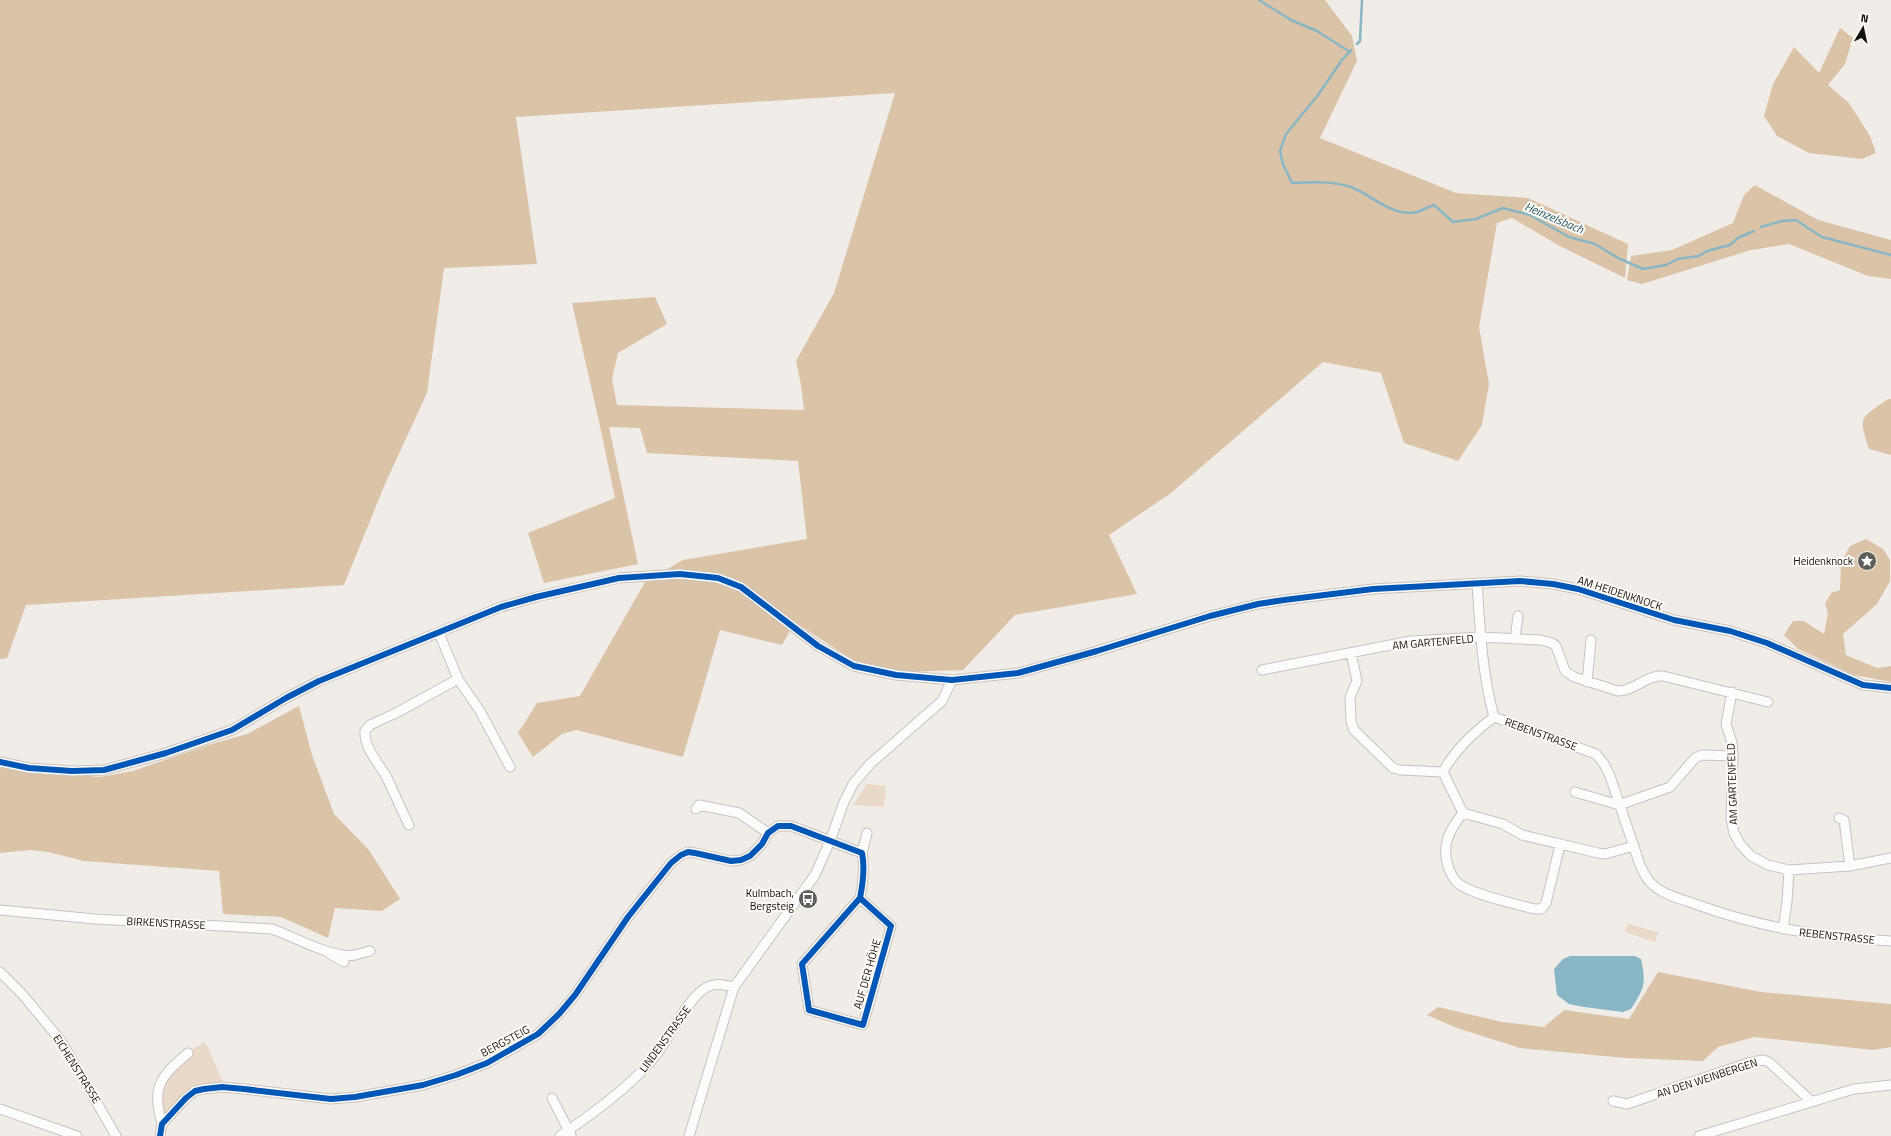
<svg xmlns="http://www.w3.org/2000/svg" width="1891" height="1136" font-family="'Titillium Web',sans-serif">
  <style>
    .green { fill: #e9d9c8 }
    .forest { fill: #dbc3a8 }
    .water { fill: #88b6c5 }
    .lines { fill: none; stroke-linecap: round; stroke-linejoin: round }
    .stream { stroke: #88b6c5; stroke-width: 2.5 }
    .minor-casing { stroke: #c6c3c0; stroke-width: 11 }
    .minor { stroke: #fdfcfc; stroke-width: 9 }
    .cycleway-casing { stroke: #fefaf5; stroke-width: 8 }
    .cycleway { stroke: #0057b8; stroke-width: 6 }
    .labels { text-anchor: middle; stroke-width: 4; stroke-linejoin: round; paint-order: stroke }
    .poi-label { font-size: 11px; fill: #13110e; stroke: #fefaf5; text-anchor: end }
    .street-label { font-size: 11px; fill: #13110e; stroke: #fefaf5 }
    .water-label { font-size: 12px; font-style: italic; fill: #1f5768; stroke: #fefaf5 }
  </style>
  <rect width="100%" height="100%" fill="#f0ece8"/>
  <path class="green" d="M867 784 886 786 884 807 853 805Z
    M1628 924 1658 932 1655 942 1625 932Z
    M205 1041 225 1087 204 1089 162 1124 156 1099 165 1076 188 1053Z"/>
  <path class="forest" d="M0 0H1325L1352 36 1357 61 1320 138 1456 193 1528 198 1628 244 1625 278 1560 246 1512 218 1497 223 1479 327 1489 384 1482 425 1458 461 1404 443 1381 373 1323 362 1171 493 1109 535 1137 594 1015 615 963 670 903 672 857 663 795 622 782 645 720 630 683 757 576 730 562 734 533 757 518 733 537 703 580 696 645 582 683 560 807 539 798 461 647 453 640 428 609 427 638 564 544 583 528 533 615 498 600 426 572 303 655 297 667 324 618 353 612 379 617 405 804 410 801 385 796 361 834 293 895 93 516 117 537 264 444 268 427 393 385 484 344 585 26 605 7 658 0 659Z
    M1840 28 1853 38 1845 64 1828 85 1849 103 1870 136 1876 153 1862 159 1809 153 1777 136 1764 116 1773 84 1794 47 1819 73Z
    M1755 185 1818 220 1891 240V279L1868 276 1789 244 1751 250 1642 284 1627 280 1631 256 1672 250 1733 223 1744 195Z
    M1888 399H1891V455L1869 449C1858 415 1860 419 1888 399Z
    M1866 539 1883 549 1890 560V581L1877 604 1843 634 1846 655 1877 668 1891 666V682L1854 675 1798 649 1784 635 1793 621H1804L1824 634 1828 613 1825 604 1831 593 1840 590 1841 563 1850 546Z
    M299 706 312 755 334 814 369 850 400 899 382 911 335 908 328 938 281 917 223 914 219 871 84 861 48 852 30 850 0 853V768L100 777 133 771 208 745 247 734Z
    M1658 972 1761 992 1891 1004V1047L1873 1050 1754 1037 1718 1047 1703 1061 1625 1058 1520 1048 1457 1028 1427 1015 1438 1007 1502 1022 1544 1027 1564 1010 1629 1019Z"/>
  <path class="water" d="M1570 956H1635L1641 959C1646 983 1645 987 1631 1009L1623 1012 1584 1007 1569 1004 1557 995 1554 969 1563 959Z"/>
  <g class="lines">
    <path class="stream" d="M1259 0 1291 20 1317 31 1350 52
      M1357 44 1360 41 1362 0
      M1351 50 1342 60 1318 95 1286 134 1280 151 1283 164 1292 183C1311 182 1333 181 1351 187 1372 195 1393 218 1417 212 1423 210 1428 207 1434 205L1453 222 1476 219 1503 208 1530 215 1569 237 1595 244 1618 258 1643 269 1666 265 1678 259 1699 256 1707 251 1730 245 1738 238 1754 231
      M1761 227 1782 221 1796 220 1822 237 1891 255"/>
    <defs>
      <path id="minor" d="M1477 583C1480 628 1482 673 1494 717L1596 754 1604 764 1610 776 1640 865C1643 872 1647 880 1653 885 1664 895 1681 899 1695 904 1761 928 1821 937 1891 941
        M439 633 458 679 480 711 510 767
        M1515 639 1518 616
        M1351 653 1357 681 1350 697 1351 721 1354 730 1393 768 1400 770 1443 772
        M1262 670 1411 641 1480 637 1541 640 1552 643 1556 646 1565 671 1574 677 1618 691C1635 691 1646 675 1663 676L1768 702
        M1587 682 1591 640
        M1732 692 1726 724 1732 743 1733 756 1731 818 1734 833 1740 844 1751 856 1768 865 1789 870 1850 866 1891 858
        M0 762 29 768 72 771 104 770 166 753 232 730 286 698 319 681 501 607 536 597 619 578 680 574 718 578 741 587 818 646 854 666 896 675 952 680 1018 673 1097 651 1210 616 1258 604 1284 600 1373 589 1520 581 1553 584 1578 589 1674 620 1730 631 1767 643 1863 685 1891 688
        M1443 772C1455 749 1474 732 1494 717
        M1443 772 1463 813
        M1575 792 1619 805 1670 787 1695 758 1702 755 1733 756
        M696 809 699 805 739 813 768 833
        M1463 813C1450 829 1441 845 1448 866 1450 872 1453 880 1459 884 1474 895 1515 904 1535 909H1541L1546 903 1560 845
        M1463 813 1503 824 1522 835 1598 853 1605 854 1634 846
        M1839 818 1844 820 1850 866
        M409 825C401 809 394 792 386 776 378 762 364 748 365 731L370 725 398 712 458 679
        M862 853 867 833
        M0 910 95 919 272 929C295 937 332 959 355 955 360 954 365 952 370 951
        M1783 929 1787 902 1789 870
        M330 954 344 962
        M0 972 23 995 61 1041 116 1136
        M552 1098 571 1135
        M1613 1101 1627 1104 1748 1063 1763 1060 1769 1062 1811 1101
        M0 1109 77 1136
        M162 1124C151 1087 160 1077 188 1053
        M160 1136 162 1124 186 1098 195 1091 204 1089 222 1087 244 1089 331 1099 355 1097 423 1085 456 1075 487 1063 538 1034 559 1014 575 995 628 917 671 863 681 855 688 852 695 853 731 861 741 860 750 856 762 844 768 833 778 826H791L862 853C865 867 863 883 860 898L802 964 809 1010 863 1025 891 926 860 898
        M560 1136C591 1115 634 1084 656 1055 671 1035 682 1009 700 992 711 982 721 984 734 987
        M689 1136 734 987 815 875 830 841 844 802 853 784 870 764 942 701 952 680
        M1699 1136 1854 1089 1891 1085"/>
    </defs>
    <use href="#minor" class="minor-casing"/>
    <use href="#minor" class="minor"/>
    <defs>
      <path id="cycleway" d="M0 762 29 768 72 771 104 770 166 753 232 730 286 698 319 681 501 607 536 597 619 578 680 574 718 578 741 587 818 646 854 666 896 675 952 680 1018 673 1097 651 1210 616 1258 604 1284 600 1373 589 1520 581 1553 584 1578 589 1674 620 1730 631 1767 643 1863 685 1891 688
        M160 1136 162 1124 186 1098 195 1091 204 1089 222 1087 244 1089 331 1099 355 1097 423 1085 456 1075 487 1063 538 1034 559 1014 575 995 628 917 671 863 681 855 688 852 695 853 731 861 741 860 750 856 762 844 768 833 778 826H791L862 853C865 867 863 883 860 898L802 964 809 1010 863 1025 891 926 860 898"/>
    </defs>
    <use href="#cycleway" class="cycleway-casing"/>
    <use href="#cycleway" class="cycleway"/>
  </g>
  <defs>
    <symbol id="sight-disc" viewBox="-11 -11 22 22"><circle r="9.5" fill="#605e5a" stroke="#fefaf5"/><path d="M0-6L1.8-2.2L6-1.7L2.9 1.2L3.7 5.4L0 3.3L-3.7 5.4L-2.9 1.2L-6-1.7L-1.8-2.2Z" fill="#fff"/></symbol>
    <symbol id="bus-disc" viewBox="-11 -11 22 22"><circle r="9.5" fill="#605e5a" stroke="#fefaf5"/><path d="M-5-6H5V4H4V6H2V4H-2V6H-4V4H-5ZM-3.5-4V0h7V-4ZM-3.5 1.2v1.5H-2V1.2ZM2 1.2v1.5H3.5V1.2Z" fill="#fff"/></symbol>
  </defs>
  <g fill-rule="evenodd">
    <use href="#sight-disc" x="1856" y="550" width="22" height="22"/>
    <use href="#bus-disc" x="797" y="888" width="22" height="22"/>
  </g>
  <g class="labels">
    <g class="poi-label">
      <text x="1853" y="565">Heidenknock</text>
      <text x="794" y="897">Kulmbach,<tspan x="794" dy="13">Bergsteig</tspan></text>
    </g>
    <g class="street-label">
      <text transform="translate(1620 593) rotate(18)" y="4">AM HEIDENKNOCK</text>
      <text transform="translate(1433 642) rotate(-5)" y="4">AM GARTENFELD</text>
      <text transform="translate(1541 734) rotate(20)" y="4">REBENSTRASSE</text>
      <text transform="translate(1732 784) rotate(-92)" y="4">AM GARTENFELD</text>
      <text transform="translate(166 923) rotate(3)" y="4">BIRKENSTRASSE</text>
      <text transform="translate(1837 936) rotate(6)" y="4">REBENSTRASSE</text>
      <text transform="translate(867 974) rotate(-74)" y="4">AUF DER HÖHE</text>
      <text transform="translate(665 1039) rotate(-54)" y="4">LINDENSTRASSE</text>
      <text transform="translate(505 1041) rotate(-28)" y="4">BERGSTEIG</text>
      <text transform="translate(77 1069) rotate(58)" y="4">EICHENSTRASSE</text>
      <text transform="translate(1707 1078) rotate(-18)" y="4">AN DEN WEINBERGEN</text>
    </g>
    <g class="water-label">
      <text transform="translate(1554 218) rotate(23)" y="4">Heinzelsbach</text>
    </g>
  </g>
  <g transform="translate(1863 28) rotate(9)" stroke="#fefaf5" stroke-width="3" paint-order="stroke">
  <path d="M0-3L7 15L0 10L-7 15Z" fill="#13110e"/>
  <text y="-6" font-size="11" font-weight="bold" text-anchor="middle" fill="#13110e">N</text>
  </g>
</svg>
